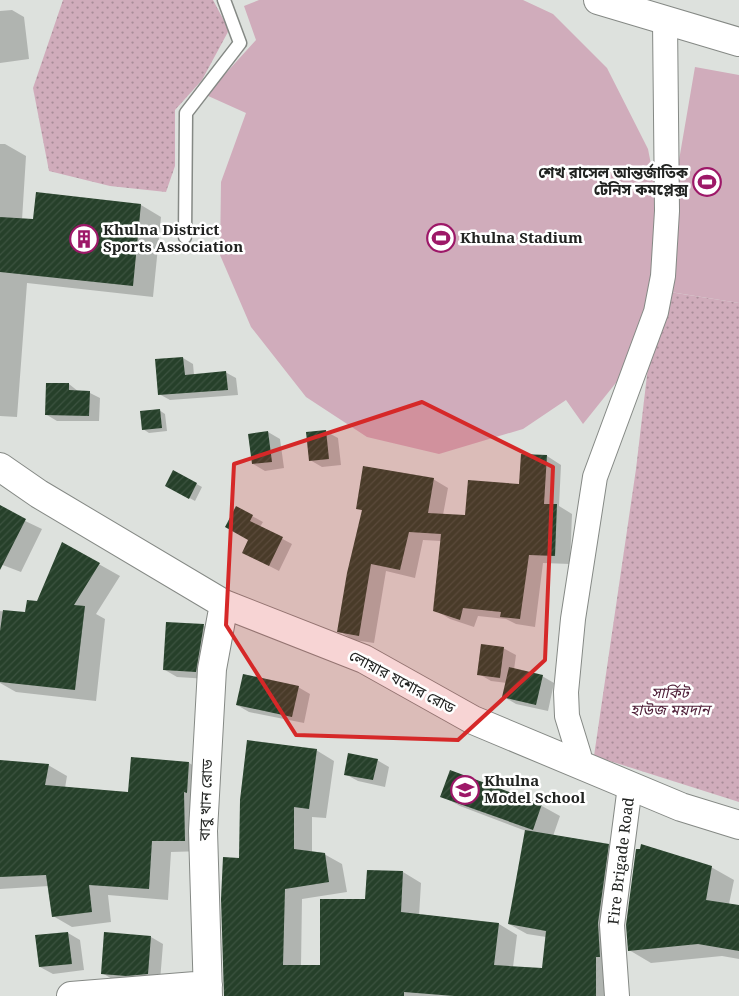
<svg xmlns="http://www.w3.org/2000/svg" width="739" height="996" font-family="'Noto Serif','Noto Sans Bengali',serif">
  <style>
    .grass { fill: #d0acbb }
    .park { fill: url(#park-dots) }
    .shadow { fill: #0003 }
    .building { fill: url(#building-hatch) }
    .lines { fill: none; stroke-linecap: round; stroke-linejoin: round }
    .lane-casing { stroke: #858985; stroke-width: 15 }
    .street-casing { stroke: #858985; stroke-width: 26 }
    .secondary-casing { stroke: #858985; stroke-width: 30 }
    .lane { stroke: #fff; stroke-width: 12 }
    .street { stroke: #fff; stroke-width: 24 }
    .secondary { stroke: #fff; stroke-width: 28 }
    .marked { fill: #d62828; fill-opacity: 0.2; stroke: #d62828; stroke-width: 4; stroke-linejoin: round }
    .labels { text-anchor: middle; stroke-width: 5; stroke-linejoin: round; paint-order: stroke }
    .poi-label { font-size: 15px; font-weight: bold; fill: #212321; stroke: #fff; text-anchor: start }
    .street-label { font-size: 15px; fill: #212321; stroke: #fff }
    .park-label { font-size: 15px; font-style: italic; fill: #4d1d36; stroke: #fff }
  </style>
  <defs>
    <pattern id="park-dots" width="8" height="8" patternUnits="userSpaceOnUse" patternTransform="scale(1.25)"><rect width="8" height="8" fill="#d0acbb"/><path d="M2 2h.1M6 6h.1" fill="none" stroke="#a88c98" stroke-width="1.8" stroke-linecap="round"/></pattern>
    <pattern id="building-hatch" width="6" height="6" patternUnits="userSpaceOnUse" patternTransform="scale(1.25)"><rect width="6" height="6" fill="#26402a"/><path d="M-1 1l2-2M0 6l6-6M5 7l2-2" fill="none" stroke="#3c5340"/></pattern>
  </defs>
  <rect width="100%" height="100%" fill="#dde1dd"/>
  <path class="grass" d="M259 0H523L553 14 607 68 648 149 662 221 659 277 695 67 739 75V303L658 290 631 364 583 424 566 400 523 429 439 454 367 437 306 397 251 327 220 255 221 182 246 113 206 95 256 40 244 6Z"/>
  <path class="park" d="M63 0H213L229 30 202 80 175 110V166L166 192 110 186 49 171 33 88Z
    M657 290 739 303V802L594 756 636 469Z"/>
  <path class="shadow" d="M12 10 24 17 29 59 0 63V11Z
    M0 144H5L26 156 22 220 34 221 141 205 161 217 153 297 27 283 17 417 0 416Z
    M183 358 193 364 194 375 225 372 236 378 238 395 170 400 159 394Z
    M48 384H69L79 392 90 393 100 398 99 421H57L47 415Z
    M159 410 165 414 167 431 149 433 143 429Z
    M325 431 338 438 341 465 322 467 310 460Z
    M268 432 280 439 284 468 265 471 253 464Z
    M547 456 561 465 559 506 572 514 570 564 543 563 535 627 516 624 506 619 478 616 474 627 450 619 435 610 441 541 423 540 415 578 386 571 374 643 354 640 339 631 363 511 357 508 433 479 448 488 443 515 466 517 520 485Z
    M174 472 202 487 195 501 166 485Z
    M0 509 42 529 21 572 0 564Z
    M252 516 263 522 260 527 292 544 279 571 244 553 250 540 227 527Z
    M63 544 120 576 96 614 105 619 96 701 16 692 0 683V611L26 614 38 602Z
    M168 623 204 626 216 633 208 679 177 677 165 670Z
    M503 648 516 655 514 670 542 676 554 683 548 711 516 704 504 697 507 683 491 681 479 674Z
    M298 687 310 694 304 723 249 712 237 705Z
    M316 750 334 761 326 818 312 817V852L324 854 342 864 347 892 302 899 301 966H321L367 900 403 872 421 883 419 916 499 924 517 935 513 967 544 970 546 937 527 934 509 924 526 831 460 806 442 796 451 772 542 806 560 816 553 836 608 845 626 856 614 996H224L222 899 240 859Z
    M377 760 389 767 385 787 358 781 345 774Z
    M0 761 48 765 67 776 65 788 129 794 189 763 208 774 204 851 171 852 168 900 108 895 111 922 72 927 53 916 49 886 0 889Z
    M711 867 734 880 729 904 739 906V959L722 956 651 963 629 950Z
    M68 933 80 940 84 970 53 974 40 967Z
    M151 937 163 944 160 981 114 980 102 973Z"/>
  <path class="building" d="M36 192 141 204 133 286 0 272V217L33 219Z
    M183 357 185 375 226 371 228 390 158 395 155 359Z
    M46 383H69V390L90 391 89 416 45 415Z
    M160 409 162 428 142 430 140 411Z
    M326 430 329 459 309 461 306 432Z
    M268 431 272 462 252 464 248 434Z
    M521 454 547 455 544 504H557L555 556 529 555 520 619 500 617 501 612 463 608 460 620 433 611 441 534 409 532 400 570 371 564 359 636 337 632 347 573 362 510 356 509 363 466 434 478 428 513 465 515 468 480 519 484Z
    M173 470 197 483 189 499 165 486Z
    M0 505 26 519 0 570Z
    M236 506 253 515 250 521 283 537 269 566 242 553 248 540 225 527Z
    M62 542 100 563 74 605 85 606 75 690 0 682V631L3 610 25 612 27 600 37 601Z
    M166 622 204 624 196 672 163 670Z
    M481 644 504 647 500 678 477 675Z
    M509 667 543 675 536 705 502 697Z
    M243 674 299 686 292 717 236 705Z
    M247 740 317 749 309 809 294 807V849L325 853 329 882 285 889 283 965H320V899H365L367 870 403 871 401 912 499 923 494 965 542 968 546 931 508 924 525 830 609 844 598 923 600 957H596V996H454L404 992V996H224L221 899 223 857 239 858 240 800Z
    M348 753 378 759 373 780 344 775Z
    M131 757 189 762 187 793 184 792 185 841H152L149 889 89 885 92 912 52 917 46 875 0 877V760L49 764 45 785 128 792Z
    M450 770 542 804 533 830 440 797Z
    M641 844 712 866 706 900 739 905V951L698 944 628 951 626 925 636 849H640Z
    M68 932 72 964 39 967 35 935Z
    M104 932 151 936 148 974 126 976 101 974Z"/>
  <g class="lines">
    <defs>
      <path id="lane" d="M185 237 186 113 240 43 224 0"/>
      <path id="street" d="M578 764 579 755 567 716 566 692 573 619 595 477 656 312 663 276 667 211 665 21
        M617 996 612 925 630 786"/>
      <path id="secondary" d="M598 0 739 42
        M0 467 39 494 224 604 364 659 473 720 681 807 739 825
        M71 996 208 985
        M208 996 203 831 212 669 224 604"/>
    </defs>
    <use href="#lane" class="lane-casing"/>
    <use href="#street" class="street-casing"/>
    <use href="#secondary" class="secondary-casing"/>
    <use href="#lane" class="lane"/>
    <use href="#street" class="street"/>
    <use href="#secondary" class="secondary"/>
  </g>
  <path class="marked" d="M422 402 553 467 545 660 458 740 296 735 226 625 234 464Z"/>
  <defs>
    <symbol id="stadium-ring" viewBox="-11 -11 22 22"><circle r="9.5" fill="#fff" stroke="#9d1868" stroke-width="1.5"/><path d="M0-5a6.5 5 0 1 0 0 10a6.5 5 0 1 0 0-10ZM-3.5-1.8h7v3.6h-7Z" fill="#9d1868"/></symbol>
    <symbol id="building-ring" viewBox="-11 -11 22 22"><circle r="9.5" fill="#fff" stroke="#9d1868" stroke-width="1.5"/><path d="M-4-6H4V6H1V3H-1V6H-4ZM-2.5-4.3h1.7v1.8h-1.7ZM.8-4.3h1.7v1.8H.8ZM-2.5-1h1.7V.8h-1.7ZM.8-1h1.7V.8H.8Z" fill="#9d1868"/></symbol>
    <symbol id="school-ring" viewBox="-11 -11 22 22"><circle r="9.5" fill="#fff" stroke="#9d1868" stroke-width="1.5"/><path d="M0-5L7-2L0 1L-7-2ZM-4 1L0 2.5L4 1V4Q0 6-4 4Z" fill="#9d1868"/></symbol>
  </defs>
  <g fill-rule="evenodd">
    <use href="#stadium-ring" x="691" y="166" width="32" height="32"/>
    <use href="#stadium-ring" x="425" y="222" width="32" height="32"/>
    <use href="#building-ring" x="68" y="223" width="32" height="32"/>
    <use href="#school-ring" x="449" y="774" width="32" height="32"/>
  </g>
  <g class="labels">
    <g class="poi-label">
      <text x="688" y="178" text-anchor="end">শেখ রাসেল আন্তর্জাতিক<tspan x="688" dy="17">টেনিস কমপ্লেক্স</tspan></text>
      <text x="103" y="235">Khulna District<tspan x="103" dy="17">Sports Association</tspan></text>
      <text x="460" y="243">Khulna Stadium</text>
      <text x="484" y="786">Khulna<tspan x="484" dy="17">Model School</tspan></text>
    </g>
    <g class="street-label">
      <text transform="translate(402 682) rotate(28)" y="5">লোয়ার যশোর রোড</text>
      <text transform="translate(206 800) rotate(-88)" y="5">বাবু খান রোড</text>
      <text transform="translate(621 861) rotate(-83)" y="5">Fire Brigade Road</text>
    </g>
    <g class="park-label">
      <text x="670" y="698">সার্কিট<tspan x="670" dy="17">হাউজ ময়দান</tspan></text>
    </g>
  </g>
</svg>
